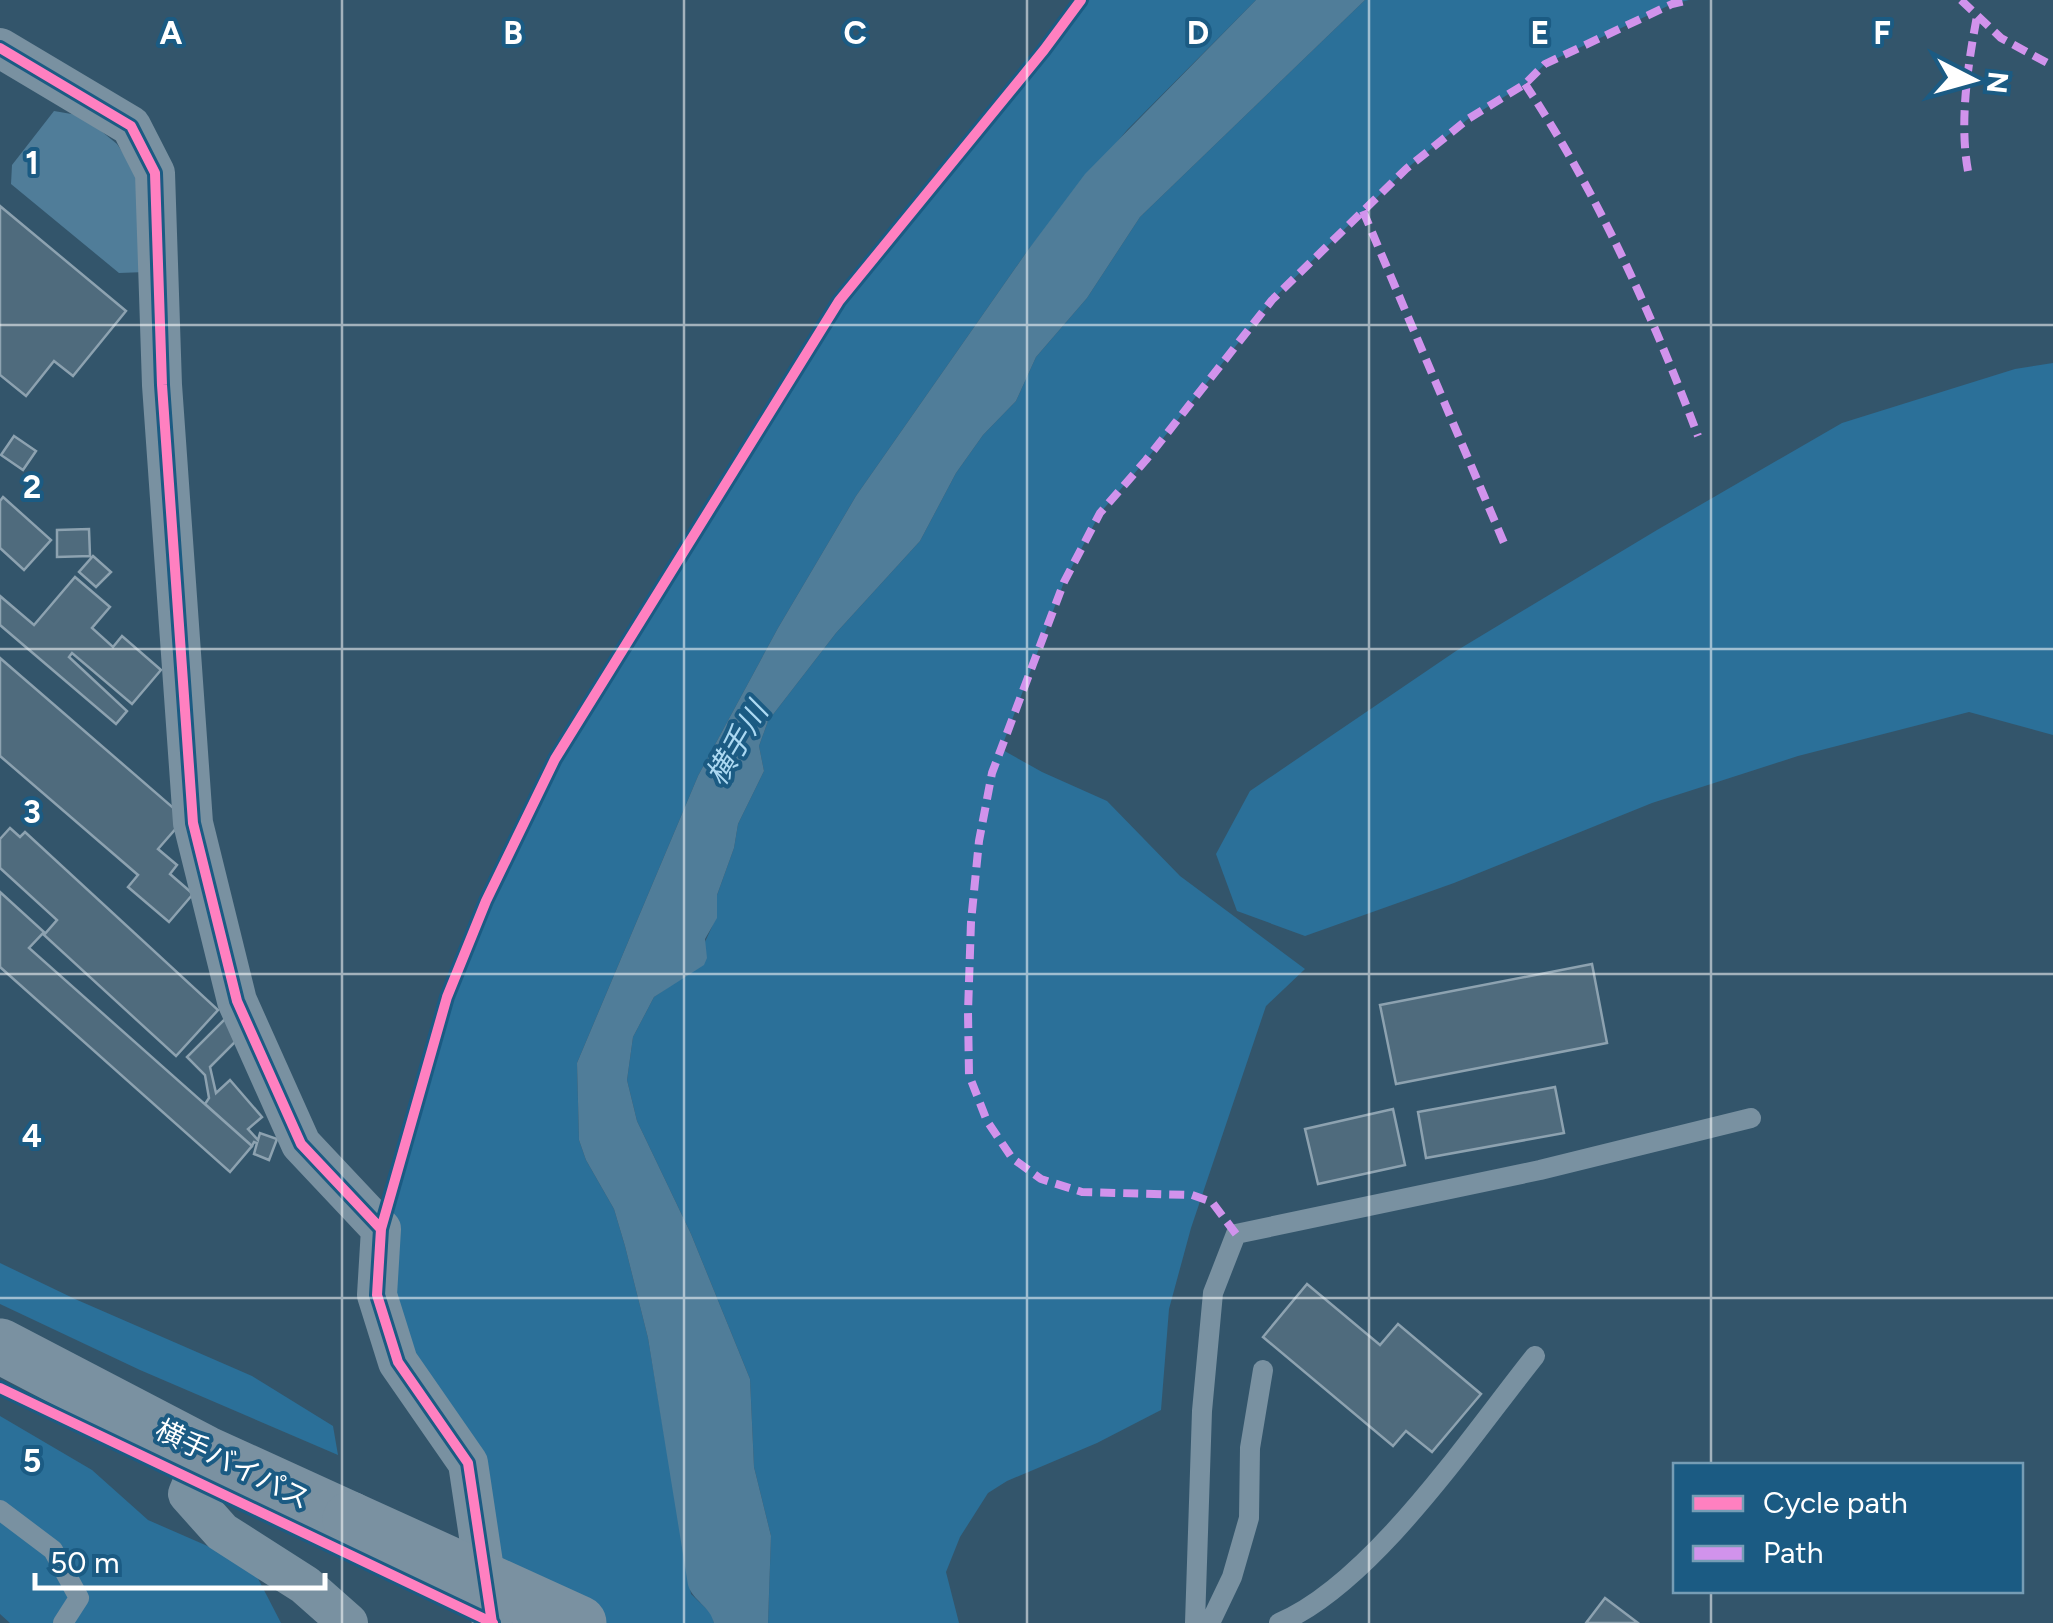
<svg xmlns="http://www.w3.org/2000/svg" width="2053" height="1623" font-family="Figtree,'Noto Sans JP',sans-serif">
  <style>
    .green { fill: #2b7099 }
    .water { fill: #507d99 }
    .building { fill: #4f6b7d; stroke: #8da2b0; stroke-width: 2.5 }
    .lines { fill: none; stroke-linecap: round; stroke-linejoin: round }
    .lane { stroke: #7991a1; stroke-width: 20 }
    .street { stroke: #7991a1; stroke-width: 40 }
    .highway { stroke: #7a91a1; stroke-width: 55 }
    .highway-bridge { stroke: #7a91a1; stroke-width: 55 }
    .quiet { stroke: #d193ec; stroke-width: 8; stroke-dasharray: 15 8; stroke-linecap: butt }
    .cycleway-casing { stroke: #1b5b83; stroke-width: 16 }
    .cycleway { stroke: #ff80c0; stroke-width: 10 }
    .grid { fill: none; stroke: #fff; stroke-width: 2.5; stroke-opacity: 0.55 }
    .labels { text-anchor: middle; stroke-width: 8; stroke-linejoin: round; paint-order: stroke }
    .street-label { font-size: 28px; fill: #fff; stroke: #1b5b83 }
    .water-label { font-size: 30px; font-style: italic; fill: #acd9f2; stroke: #1b5b83 }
    .grid-label { font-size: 32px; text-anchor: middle; font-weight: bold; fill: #fff; stroke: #1b5b83; stroke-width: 8; stroke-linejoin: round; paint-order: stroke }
  </style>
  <rect width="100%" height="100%" fill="#33556b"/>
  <path class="green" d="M1081 0H1256L1127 130 1028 250 856 496 778 628 698 776 577 1063 579 1140 586 1160 614 1209 625 1246 648 1338 691 1594 712 1614 714 1623H492L468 1463 398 1362 381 1229 447 997 486 901 555 759 839 301 1044 50Z
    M1365 0H1689L1672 4 1545 64 1525 84 1468 119 1406 169 1272 300 1146 460 1100 513 1064 582 1001 749 1042 772 1107 801 1180 876 1305 969 1266 1006 1191 1228 1169 1309 1161 1410 1097 1443 1007 1481 988 1493 960 1537 946 1572 959 1623H768L771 1536 754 1467 750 1379 691 1234 637 1121 627 1080 633 1037 654 997 667 988 704 944 716 918 717 895 734 848 738 824 764 771 759 746 768 721 836 633 920 541 956 473 983 435 1016 401 1036 357 1087 298 1140 217Z
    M2053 363V735L1969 712 1798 756 1652 803 1454 883 1305 936 1237 911 1216 854 1250 791 1456 651 1657 530 1842 423 2015 369Z
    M0 1263 75 1299 252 1376 333 1426 338 1455 140 1370 0 1304Z
    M0 1416 92 1470 148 1520 251 1565 281 1623H10L0 1614Z"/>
  <path class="water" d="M1256 0H1365L1140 217 1087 298 1036 357 1016 401 983 435 956 473 920 541 836 633 768 721 759 746 764 771 738 824 734 848 717 895V918L705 939 707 958 704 965 654 997 633 1037 627 1080 637 1121 691 1234 750 1379 754 1467 771 1536 768 1623H714C710 1606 693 1601 688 1585L648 1338 625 1246 614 1209 586 1160 579 1140 577 1063 698 776 778 628 856 496 1028 250 1085 174Z
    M54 111 83 116 117 144 136 172 146 272 119 273 11 184 12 165Z"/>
  <path class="building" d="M0 206 126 311 73 376 54 361 26 396 0 375Z
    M14 436 36 451 23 470 1 455Z
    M3 497 51 540 24 570 0 548V501Z
    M89 529 90 556 57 557V530Z
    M93 556 111 572 96 587 79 572Z
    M75 577 110 607 92 628 113 647 122 636 161 670 132 704 72 653 69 657 127 711 116 724 0 625V596L34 625Z
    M0 658 185 818 158 849 177 865 170 874 193 894 169 922 128 887 138 875 0 756Z
    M10 828 20 837 25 832 218 1010 176 1056 44 935 57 920 0 868V839Z
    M0 892 44 932 29 948 252 1146 230 1172 0 967Z
    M1592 964 1607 1043 1396 1084 1380 1005Z
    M229 1015 243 1034 210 1067 216 1093 230 1080 262 1117 248 1129 258 1140 260 1133 277 1139 269 1160 254 1154 257 1143 254 1142 252 1146 205 1104 209 1098 205 1075 187 1057Z
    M1555 1087 1564 1133 1426 1158 1418 1112Z
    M1393 1109 1405 1165 1318 1184 1305 1129Z
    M1307 1284 1380 1345 1398 1324 1481 1394 1432 1452 1406 1431 1393 1446 1263 1337Z
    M1605 1598 1638 1623H1586Z"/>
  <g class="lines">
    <path class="lane" d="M0 1510 53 1550 79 1598 63 1623
      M1195 1623 1202 1411 1213 1293 1236 1234 1540 1170 1751 1118
      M1210 1623 1232 1577 1249 1518 1250 1448 1263 1370
      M1279 1623C1372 1584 1471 1436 1535 1356"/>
    <path class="street" d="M0 48 131 126 155 173 162 385 193 823 237 1001 301 1144 381 1229 377 1295 398 1362 468 1463 492 1623
      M205 1453 188 1494 222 1532 305 1585 348 1623"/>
    <path class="highway" d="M0 1346 205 1453 350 1519"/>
    <path class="highway-bridge" d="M350 1519 579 1623"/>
    <path class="quiet" d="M1961 0 2001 38 2053 66
      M1525 84C1597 192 1652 314 1698 436
      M1968 171C1959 122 1968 64 1977 16
      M1363 211 1504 543
      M1236 1234 1212 1202 1192 1195 1082 1192 1041 1179 1012 1158 987 1121 969 1075 968 1012 971 922 979 841 992 773 1064 582 1100 513 1146 460 1272 300 1406 169 1468 119 1525 84 1545 64 1672 4 1689 0"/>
    <defs>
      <path id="cycleway" d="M0 48 131 126 155 173 162 385 193 823 237 1001 301 1144 381 1229
        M0 1388 493 1623
        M492 1623 468 1463 398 1362 377 1295 381 1229 447 997 486 901 555 759 839 301 1044 50 1081 0"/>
    </defs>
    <use href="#cycleway" class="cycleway-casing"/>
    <use href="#cycleway" class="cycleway"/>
  </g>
  <path class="grid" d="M342 0V1623M684 0V1623M1027 0V1623M1369 0V1623M1711 0V1466M0 325H2053M0 649H2053M0 974H2053M0 1298H2053M1711 1590V1623"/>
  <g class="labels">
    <g class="street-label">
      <text transform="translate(233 1464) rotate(26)" y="10">横手バイパス</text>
    </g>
    <g class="water-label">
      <text transform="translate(737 744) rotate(-59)" y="10">横手川</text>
    </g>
  </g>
  <g class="grid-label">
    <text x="171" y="44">A</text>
    <text x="513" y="44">B</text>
    <text x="855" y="44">C</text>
    <text x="1198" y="44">D</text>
    <text x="1540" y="44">E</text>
    <text x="1882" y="44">F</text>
    <text x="32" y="174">1</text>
    <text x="32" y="498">2</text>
    <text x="32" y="823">3</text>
    <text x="32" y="1147">4</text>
    <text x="32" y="1472">5</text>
  </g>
  <rect x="1673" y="1463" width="350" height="130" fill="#1b5b83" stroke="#769db5" stroke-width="2.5"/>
  <rect x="1693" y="1496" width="50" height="15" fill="#ff80c0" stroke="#769db5" stroke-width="2.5"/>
  <text x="1763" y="1513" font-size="30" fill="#ffffff">Cycle path</text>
  <rect x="1693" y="1546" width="50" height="15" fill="#d193ec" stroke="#769db5" stroke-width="2.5"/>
  <text x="1763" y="1563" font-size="30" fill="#ffffff">Path</text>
  <g transform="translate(1973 80) rotate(96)" stroke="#1b5b83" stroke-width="8" paint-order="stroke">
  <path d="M0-8L18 38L0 25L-18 38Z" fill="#ffffff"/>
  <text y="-15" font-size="28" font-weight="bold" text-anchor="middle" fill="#ffffff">N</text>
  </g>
  <path d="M35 1573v15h290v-15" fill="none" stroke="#ffffff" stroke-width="5"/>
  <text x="50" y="1573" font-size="30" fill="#ffffff" stroke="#1b5b83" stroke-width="8" paint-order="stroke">50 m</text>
</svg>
